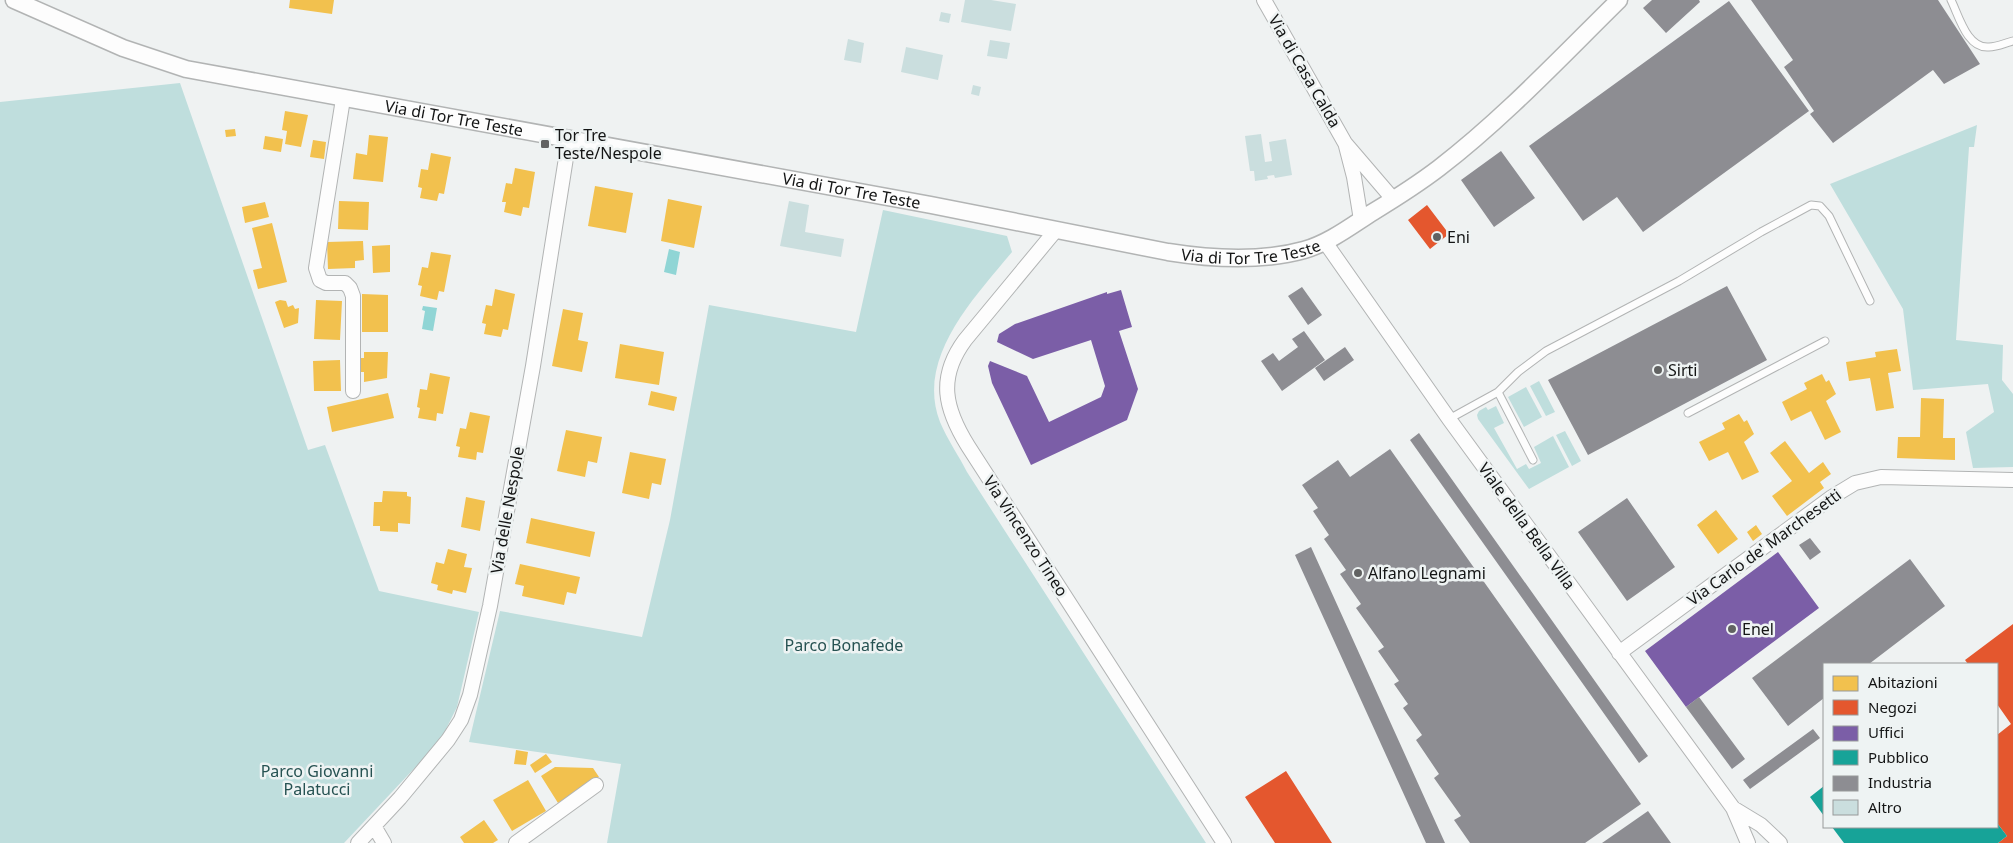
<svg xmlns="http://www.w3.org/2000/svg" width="2013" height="843" font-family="'Noto Sans',sans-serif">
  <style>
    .green { fill: #bfdedd }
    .water { fill: #90d5d5 }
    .homes { fill: #f2c14e }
    .shops { fill: #e4572e }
    .offices { fill: #7b5ea7 }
    .public { fill: #17a398 }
    .industry { fill: #8d8d92 }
    .building { fill: #cadede }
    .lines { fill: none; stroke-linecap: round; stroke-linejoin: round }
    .service-casing { stroke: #b2b4b4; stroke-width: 9 }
    .minor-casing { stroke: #b2b4b4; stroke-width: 16 }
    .tertiary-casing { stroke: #b2b4b4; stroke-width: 19 }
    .service { stroke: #fdfdfd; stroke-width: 7 }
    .minor { stroke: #fdfdfd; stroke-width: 14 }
    .tertiary { stroke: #fdfdfd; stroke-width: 16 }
    .poi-dot { fill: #616262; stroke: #eef3f3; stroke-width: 2 }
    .labels { text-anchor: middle; stroke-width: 5; stroke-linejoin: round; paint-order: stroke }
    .street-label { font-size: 16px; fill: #141515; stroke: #eef3f3 }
    .poi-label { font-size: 16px; fill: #141515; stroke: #eef3f3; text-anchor: start }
    .park-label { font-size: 16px; fill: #265252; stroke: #eef3f3 }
  </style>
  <rect width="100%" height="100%" fill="#eff2f2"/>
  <path class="green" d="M180 83 308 450 325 445 379 591 479 612 457 707 440 741 344 843H0V102Z
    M1977 125 1974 147H1969L1956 340 2003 345 2002 380 2013 394V467L1973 468 1966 432 1994 412 1988 384 1913 390 1903 309 1830 184Z
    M883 210 1007 236 1012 252C975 297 915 358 940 422 947 439 959 456 967 472L1206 843H607L621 764 469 742 500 611 642 637 670 520 709 305 856 332Z
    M1539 381 1555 412 1546 416 1530 386Z
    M1526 387 1542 417 1524 427 1508 397Z
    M1496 406 1504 423 1494 428 1517 469 1526 464 1529 469 1541 463 1534 447 1553 436 1569 467 1529 489 1478 419 1477 415 1479 411 1486 407 1488 410Z
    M1565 431 1581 461 1572 466 1556 435Z"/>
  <path class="water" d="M669 249 680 252 676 275 664 272Z
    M423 306 437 308 433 331 422 329 425 311 422 310Z"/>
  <path class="homes" d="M290 0H334L332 14 289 8Z
    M285 111 308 115 301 147 285 144 287 131 282 130Z
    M235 129 236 136 226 137 225 130Z
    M369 135 388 137 383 182 353 179 356 153 367 155Z
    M265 136 283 139 281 152 263 149Z
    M313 140 326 142 324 159 310 157Z
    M431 153 451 157 444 194 439 193 437 201 420 198 422 188 418 187 421 169 428 170Z
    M515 168 535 172 529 208 523 207 521 216 504 212 506 202H502L506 183 512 184Z
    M595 186 633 193 626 233 588 226Z
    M668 199 702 206 694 248 661 241Z
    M339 201 369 202 368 230 338 229Z
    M265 202 269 217 245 223 242 207Z
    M272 223 287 282 258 289 253 270 262 268 252 228Z
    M363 241 364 260 355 261V268L328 269 327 242Z
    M390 245V272L373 273 372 246Z
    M431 252 451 255 444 292 439 291 437 300 420 296 422 286 418 285 422 267 428 268Z
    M495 289 515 294 508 330 503 329 501 337 484 334 486 324 482 323 486 305 492 306Z
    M362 294 388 295V332H362Z
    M280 300 286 301 288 307 293 305 295 309 299 308 298 323 284 328 275 302Z
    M316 300 342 301 340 340 314 339Z
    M563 309 583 313 578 340 588 342 582 372 552 366Z
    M620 344 664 352 659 385 615 378Z
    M1897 349 1901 371 1888 373 1894 408 1876 411 1870 378 1849 381 1846 362 1876 357 1875 352Z
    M364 352H388L387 378 364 382V372H360V358H364Z
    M340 360 341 391H314L313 361Z
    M430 373 450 377 443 414 437 413 436 421 418 418 420 408 417 407 420 389 427 390Z
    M1822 374 1826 382 1829 380 1836 394 1826 401 1841 432 1825 440 1811 411 1791 421 1782 402 1807 389 1804 383Z
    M651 391 677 397 674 411 648 405Z
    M388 393 394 418 332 432 327 407Z
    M1921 398 1944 399 1943 438H1955V460L1897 458 1898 437H1920Z
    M470 412 490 416 483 453 477 452 476 460 458 457 460 447 456 446 460 428 466 429Z
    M1739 414 1744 422 1747 420 1754 434 1744 442 1759 472 1742 480 1728 452 1709 461 1699 442 1725 429 1722 423Z
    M566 430 602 437 597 463 588 461 585 477 557 471Z
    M1785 441 1809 473 1823 462 1831 474 1820 482 1824 488 1787 516 1772 496 1792 481 1770 453Z
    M630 452 666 459 661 485 652 483 649 499 622 493Z
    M383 491 407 492V496L411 497 410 524 398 523V532L380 531V526H373L374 502H382Z
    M466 497 485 501 480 531 461 527Z
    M1716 510 1738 539 1718 554 1697 525Z
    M531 518 595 532 590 557 526 543Z
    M1756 525 1762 534 1753 541 1747 532Z
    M448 549 467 554 464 567 472 568 466 593 453 590 452 594 437 590 438 585 431 583 436 562 444 564Z
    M520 564 580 577 576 594 567 592 564 605 522 596 524 586 515 584Z
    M516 750 528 752 526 765 514 764Z
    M546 754 552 762 535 773 530 765Z
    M555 767 593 768 599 777 558 803 541 776Z
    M528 780 546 811 512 831 493 800Z
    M484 820 498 840 493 843H464L460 837Z"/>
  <path class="shops" d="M1427 205 1449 234 1430 249 1408 220Z
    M2013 624V843H1998L2007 836 1997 823V735L2011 724 1997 704V664H1968L1965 660Z
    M1286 771 1332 843H1275L1245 797Z"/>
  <path class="offices" d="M1121 290 1132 327 1119 331 1138 389 1127 420 1031 465 992 383 988 366 990 361 1027 376 1049 422 1101 397 1105 386 1091 340 1033 359 997 342 999 334 1015 324 1107 292V294Z
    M1778 552 1819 608 1686 707 1645 651Z"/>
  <path class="public" d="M1824 786V816L1810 797Z
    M1997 823 2007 836 1998 843H1844L1832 827H1997Z"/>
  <path class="industry" d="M1652 0H1699L1700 2 1666 33 1643 8Z
    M1751 0H1938L1980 64 1944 84 1933 70 1833 143 1810 114 1814 111 1784 67 1793 60Z
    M1729 1 1809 111 1643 232 1617 197 1583 221 1529 146Z
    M1501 151 1535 198 1494 227 1461 180Z
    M1727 286 1767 360 1588 455 1548 380Z
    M1302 287 1322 315 1308 325 1288 296Z
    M1304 331 1325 360 1282 391 1261 361 1273 353 1279 361 1298 347 1292 339Z
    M1345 347 1354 360 1324 381 1315 368Z
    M1419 433 1648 756 1639 763 1410 440Z
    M1390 449 1641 804 1585 843H1470L1454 820 1461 816 1434 778 1439 774 1416 740 1422 735 1403 708 1408 704 1394 684 1399 681 1378 651 1384 647 1356 608 1361 604 1340 574 1346 570 1324 539 1329 535 1313 511 1318 508 1302 485 1338 460 1350 477Z
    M1627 498 1675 567 1627 601 1578 532Z
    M1810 538 1821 552 1810 560 1799 545Z
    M1311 547 1445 843H1426L1295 555Z
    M1910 559 1945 606 1869 664H1824V698L1788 726 1752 678Z
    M1699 697 1745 759 1732 769 1686 707Z
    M1813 729 1820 738 1750 789 1743 780Z
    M1648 811 1671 843H1602Z"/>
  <path class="building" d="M965 0H991L1016 4 1011 31 961 22Z
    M941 12 951 14 949 23 939 21Z
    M848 39 864 43 861 63 844 60Z
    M990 40 1010 43 1007 59 987 56Z
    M906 47 943 55 938 80 901 72Z
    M973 85 981 87 979 96 971 94Z
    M1261 134 1265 162 1272 161 1269 142 1286 139 1292 175 1275 178 1274 175 1267 176 1268 179 1255 181 1254 171H1250L1245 136Z
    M789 201 809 205 805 232 844 239 841 257 780 246Z"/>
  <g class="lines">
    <defs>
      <path id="service" d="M1951 0C1959 16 1967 49 1989 47 1997 47 2005 43 2013 41
        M1498 392 1533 460
        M1688 413 1825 341
        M1449 419 1498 392 1518 372 1546 351 1679 281 1761 232 1811 205 1820 206 1829 216 1870 301"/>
      <path id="minor" d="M1264 0 1345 143 1393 199
        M343 99 316 268 320 280 326 283H345L350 288 353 296V391
        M1346 146 1354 177 1361 220
        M1056 230 965 340C937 378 945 409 968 446L1224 843
        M1325 242 1449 419 1733 808 1748 843
        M1619 653 1832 497 1855 483 1881 477 2013 480
        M1733 808 1761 825 1780 843
        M374 826 384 843
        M358 843 400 798 448 740 461 720 470 695 490 606 533 366 569 139
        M516 843 596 785"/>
      <g id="tertiary">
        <path id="s1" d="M14 0 123 48 186 69 931 205 1168 252C1212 259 1261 262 1304 250 1329 243 1351 226 1373 212 1396 198 1418 184 1439 168 1504 118 1561 57 1619 0"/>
      </g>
    </defs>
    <use href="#service" class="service-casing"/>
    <use href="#minor" class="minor-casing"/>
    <use href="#tertiary" class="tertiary-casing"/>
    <use href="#service" class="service"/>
    <use href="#minor" class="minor"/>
    <use href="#tertiary" class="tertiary"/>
  </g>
  <g class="poi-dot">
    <rect x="540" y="139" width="10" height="10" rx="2.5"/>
    <circle cx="1437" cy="237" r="5"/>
    <circle cx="1658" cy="370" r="5"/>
    <circle cx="1358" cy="573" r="5"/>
    <circle cx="1732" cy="629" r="5"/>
  </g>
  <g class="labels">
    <g class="street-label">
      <text transform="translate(1305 71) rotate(60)" y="6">Via di Casa Calda</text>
      <text dy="6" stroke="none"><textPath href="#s1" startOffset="458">Via di Tor Tre Teste</textPath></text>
      <text dy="6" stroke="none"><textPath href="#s1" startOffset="862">Via di Tor Tre Teste</textPath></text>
      <text dy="6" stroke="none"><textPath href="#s1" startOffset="1268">Via di Tor Tre Teste</textPath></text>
      <text transform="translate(507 510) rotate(-80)" y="6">Via delle Nespole</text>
      <text transform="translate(1527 526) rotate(54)" y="6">Viale della Bella Villa</text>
      <text transform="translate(1026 536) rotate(57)" y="6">Via Vincenzo Tineo</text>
      <text transform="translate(1764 547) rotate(-36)" y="6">Via Carlo de' Marchesetti</text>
    </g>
    <g class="poi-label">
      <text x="555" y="141">Tor Tre<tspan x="555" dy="18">Teste/Nespole</tspan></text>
      <text x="1447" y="243">Eni</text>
      <text x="1668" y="376">Sirti</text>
      <text x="1368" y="579">Alfano Legnami</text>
      <text x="1742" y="635">Enel</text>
    </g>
    <g class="park-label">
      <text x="844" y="651">Parco Bonafede</text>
      <text x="317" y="777">Parco Giovanni<tspan x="317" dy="18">Palatucci</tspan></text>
    </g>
  </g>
  <rect x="1823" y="663" width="175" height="165" fill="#eef3f3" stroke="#979a9a"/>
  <rect x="1833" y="676" width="25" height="15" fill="#f2c14e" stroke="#979a9a"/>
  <text x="1868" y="688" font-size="15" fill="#141515">Abitazioni</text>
  <rect x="1833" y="700" width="25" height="15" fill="#e4572e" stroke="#979a9a"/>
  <text x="1868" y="713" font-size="15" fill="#141515">Negozi</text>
  <rect x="1833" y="726" width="25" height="15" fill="#7b5ea7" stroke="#979a9a"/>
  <text x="1868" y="738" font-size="15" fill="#141515">Uffici</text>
  <rect x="1833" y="750" width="25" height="15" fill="#17a398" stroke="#979a9a"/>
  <text x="1868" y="763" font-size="15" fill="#141515">Pubblico</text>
  <rect x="1833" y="776" width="25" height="15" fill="#8d8d92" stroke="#979a9a"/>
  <text x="1868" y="788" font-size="15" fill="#141515">Industria</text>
  <rect x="1833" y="800" width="25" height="15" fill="#cadede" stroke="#979a9a"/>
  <text x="1868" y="813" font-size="15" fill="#141515">Altro</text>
</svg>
